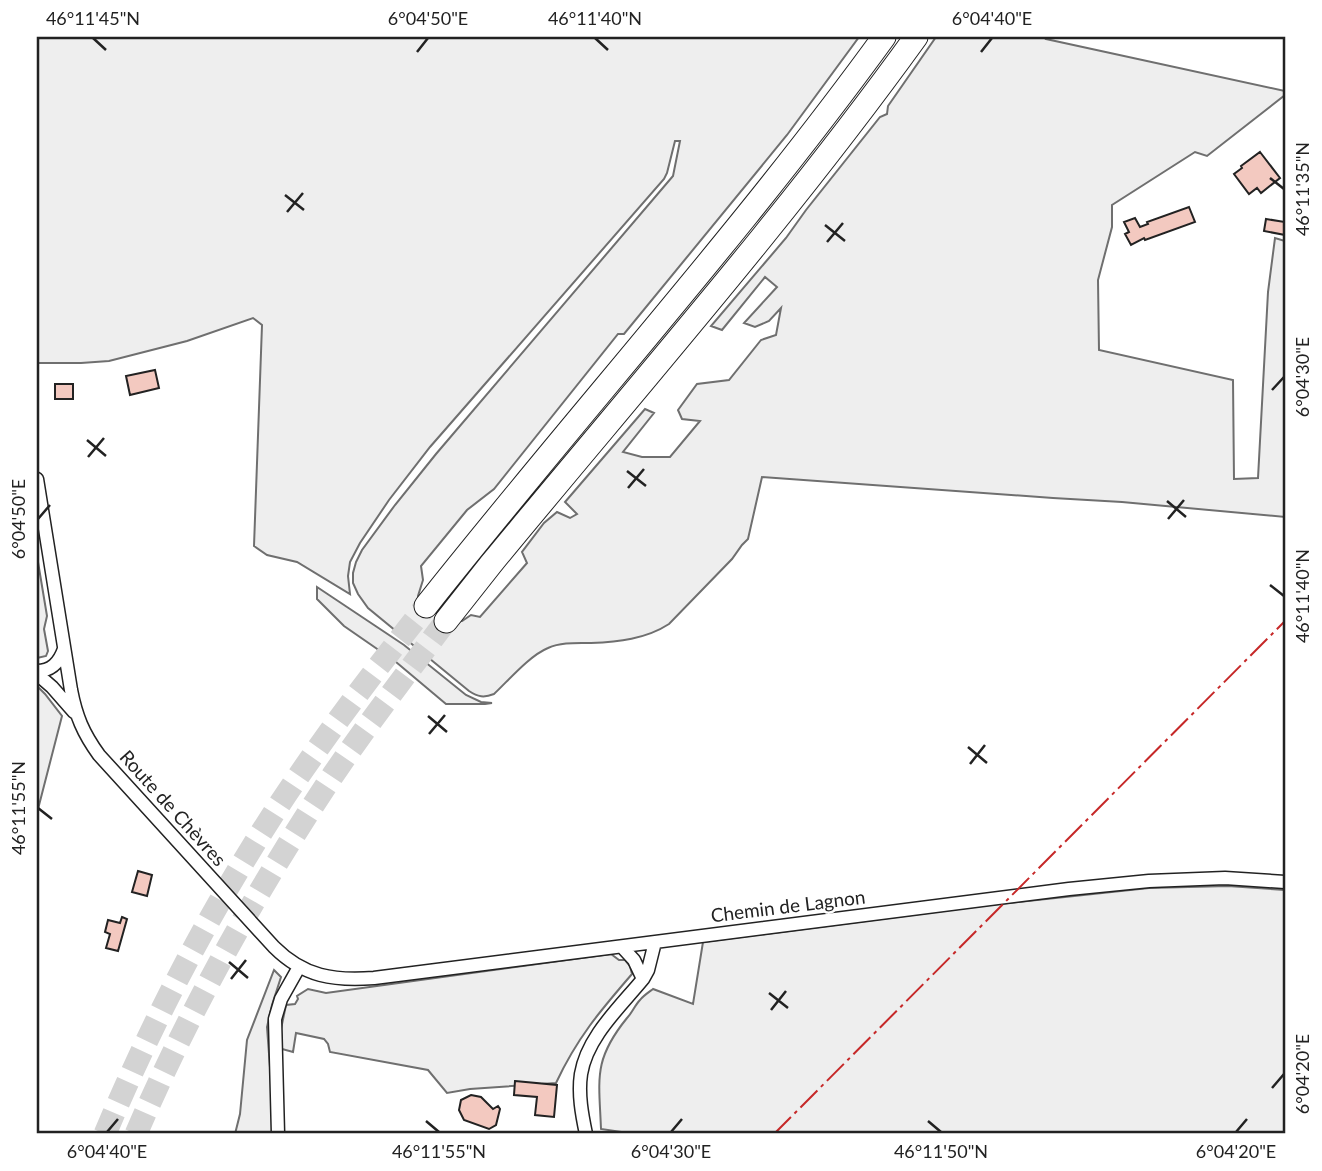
<svg xmlns="http://www.w3.org/2000/svg" width="1322" height="1171" font-family="Lato,sans-serif">
  <style>
    .green { fill: #eee; stroke: #6f6f6f; stroke-width: 2 }
    .building { fill: #f3c9c0; stroke: #222; stroke-width: 2 }
    .lines { fill: none; stroke-linecap: round; stroke-linejoin: round }
    .highway-tunnel { stroke: #d3d3d3; stroke-width: 23; stroke-dasharray: 23 11; stroke-linecap: butt }
    .street-casing { stroke: #222; stroke-width: 15 }
    .highway-casing { stroke: #222; stroke-width: 25 }
    .street { stroke: #fff; stroke-width: 12 }
    .highway { stroke: #fff; stroke-width: 23 }
    .power { stroke: #c62828; stroke-width: 2; stroke-dasharray: 24 5 3.5 5; stroke-linecap: butt }
    .ticks { fill: none; stroke: #222; stroke-width: 2.5 }
    .labels { text-anchor: middle; stroke-width: 5; stroke-linejoin: round; paint-order: stroke }
    .street-label { font-size: 19px; fill: #222; stroke: #fff }
    .neatline { fill: none; stroke: #222; stroke-width: 2.5 }
    .ticks-label { font-size: 18px; text-anchor: middle; fill: #222 }
  </style>
  <rect width="100%" height="100%" fill="#fff"/>
  <path class="green" d="M37 37H859L787 135 624 334H618L494 489 467 510 421 566 423 580 418 596V602L441 607V613L452 622 462 621 471 615 480 617 527 563 522 552 544 523 557 512 570 518 577 514 565 502 645 409 654 413 623 452 642 457H670L700 421 682 419 678 410 697 384 729 380 761 340 776 335 781 308 769 321 755 327 744 323 777 287 765 277 722 330 711 326 786 238 806 210 880 117 887 114 888 106 936 37H1047L1046 39 1285 91V95L1207 156 1195 152 1112 205V227L1098 280 1099 350 1233 380 1234 479 1258 478 1268 292 1275 238 1285 241V517L1122 502 1053 498 762 477 748 539 742 545 732 559 669 624C646 639 618 642 591 643 576 643 561 642 548 648 529 656 509 680 494 694 484 698 478 697 469 691L368 608 358 594 353 583V573L356 562 362 550 395 505 436 454 673 176 680 141H675L667 173 664 179 430 447 389 500 360 543 350 562 348 576 350 594 297 562 267 555 254 546 262 325 253 318 187 341 109 361 81 363H37Z
    M37 556 47 616 44 629 48 651 46 656 37 658Z
    M317 587 404 645 466 695 481 702 492 703 485 704H446L396 662 344 626 317 599Z
    M37 686 45 694 62 716 37 813Z
    M1228 886 1285 890V1134H635L601 1129C599 1078 593 1060 627 1018 632 1013 635 1005 640 1000 643 996 649 992 653 989L693 1004 703 942 989 905 1149 888Z
    M611 954 619 960H625L630 966 632 974C600 1011 577 1038 556 1083L470 1089 447 1093 428 1070 330 1052 328 1044 324 1039 296 1033 293 1052 282 1049 281 1029 286 1005 295 1004 298 999 297 996 308 989 326 993Z
    M274 970 281 977 272 1005 267 1027 272 1094V1134H235L240 1114 247 1040Z"/>
  <path class="building" d="M1260 152 1280 178 1261 193 1257 188 1249 194 1234 174 1242 168 1241 166Z
    M1189 207 1195 222 1145 240 1144 238 1131 245 1125 234 1129 232 1124 222 1135 218 1140 227 1148 224 1147 222Z
    M1266 219 1285 222V235L1264 231Z
    M155 370 159 388 130 395 126 376Z
    M55 384H73V399H55Z
    M138 871 152 875 147 896 132 892Z
    M122 917 127 919 118 951 106 948 110 934 105 932 108 920 120 923Z
    M515 1081 557 1085 554 1117 535 1115 537 1097 514 1095Z
    M471 1095 481 1097 493 1109 498 1106 500 1109 496 1125 489 1129 464 1120 459 1110 461 1100Z"/>
  <g class="lines">
    <path class="highway-tunnel" d="M105 1134C155 1015 215 901 287 793 330 729 377 667 426 606
      M136 1134C190 1009 257 889 333 775 369 722 408 672 446 621"/>
    <defs>
      <path id="street" d="M37 479 71 690C76 716 83 733 99 755L274 947C304 977 334 981 374 978L1069 889 1149 881 1225 878 1285 882
        M37 671C51 671 59 663 64 649
        M37 674 52 687 74 712
        M622 947 634 960 643 979
        M278 1134 275 1019 281 999 299 967
        M586 1134C582 1115 578 1094 581 1074 587 1037 620 1007 643 979L648 970 655 942"/>
      <path id="highway" d="M426 606C577 415 741 234 884 37
        M446 621 491 564C635 389 784 220 916 37"/>
    </defs>
    <use href="#street" class="street-casing"/>
    <use href="#highway" class="highway-casing"/>
    <use href="#street" class="street"/>
    <use href="#highway" class="highway"/>
    <path class="power" d="M774 1134 1285 621"/>
  </g>
  <path class="ticks" d="M93 38 106 50M595 38 608 50M417 52 428 38M981 52 992 38M1270 178 1284 189M285 195 304 210M287 212 303 193M825 225 845 241M827 242 843 223M1272 390 1284 377M87 440 106 456M88 457 104 438M627 471 646 486M628 488 644 469M1167 501 1186 517M38 519 50 505M1168 519 1184 500M1270 585 1284 596M428 716 447 732M429 734 445 715M968 747 987 763M970 764 985 745M38 808 52 819M229 962 248 978M231 979 246 960M769 993 788 1008M771 1010 786 991M1272 1088 1284 1074M426 1121 439 1132M928 1121 941 1132M107 1132 118 1119M671 1132 682 1119M1236 1132 1247 1119"/>
  <g class="labels">
    <g class="street-label">
      <text transform="translate(173 808) rotate(48)" y="7">Route de Chèvres</text>
      <text transform="translate(788 906) rotate(-7)" y="7">Chemin de Lagnon</text>
    </g>
  </g>
  <rect width="1322" height="1171" fill="none" stroke="#ffffff" stroke-width="77"/>
  <rect x="38" y="38" width="1246" height="1094" class="neatline"/>
  <g class="ticks-label">
    <text x="93" y="25">46°11'45"N</text>
    <text x="428" y="25">6°04'50"E</text>
    <text x="595" y="25">46°11'40"N</text>
    <text x="992" y="25">6°04'40"E</text>
    <text transform="translate(1303 189) rotate(-90)" y="6">46°11'35"N</text>
    <text transform="translate(1303 377) rotate(-90)" y="6">6°04'30"E</text>
    <text transform="translate(19 519) rotate(-90)" y="6">6°04'50"E</text>
    <text transform="translate(1303 596) rotate(-90)" y="6">46°11'40"N</text>
    <text transform="translate(19 808) rotate(-90)" y="6">46°11'55"N</text>
    <text transform="translate(1303 1074) rotate(-90)" y="6">6°04'20"E</text>
    <text x="107" y="1158">6°04'40"E</text>
    <text x="439" y="1158">46°11'55"N</text>
    <text x="671" y="1158">6°04'30"E</text>
    <text x="941" y="1158">46°11'50"N</text>
    <text x="1236" y="1158">6°04'20"E</text>
  </g>
</svg>
